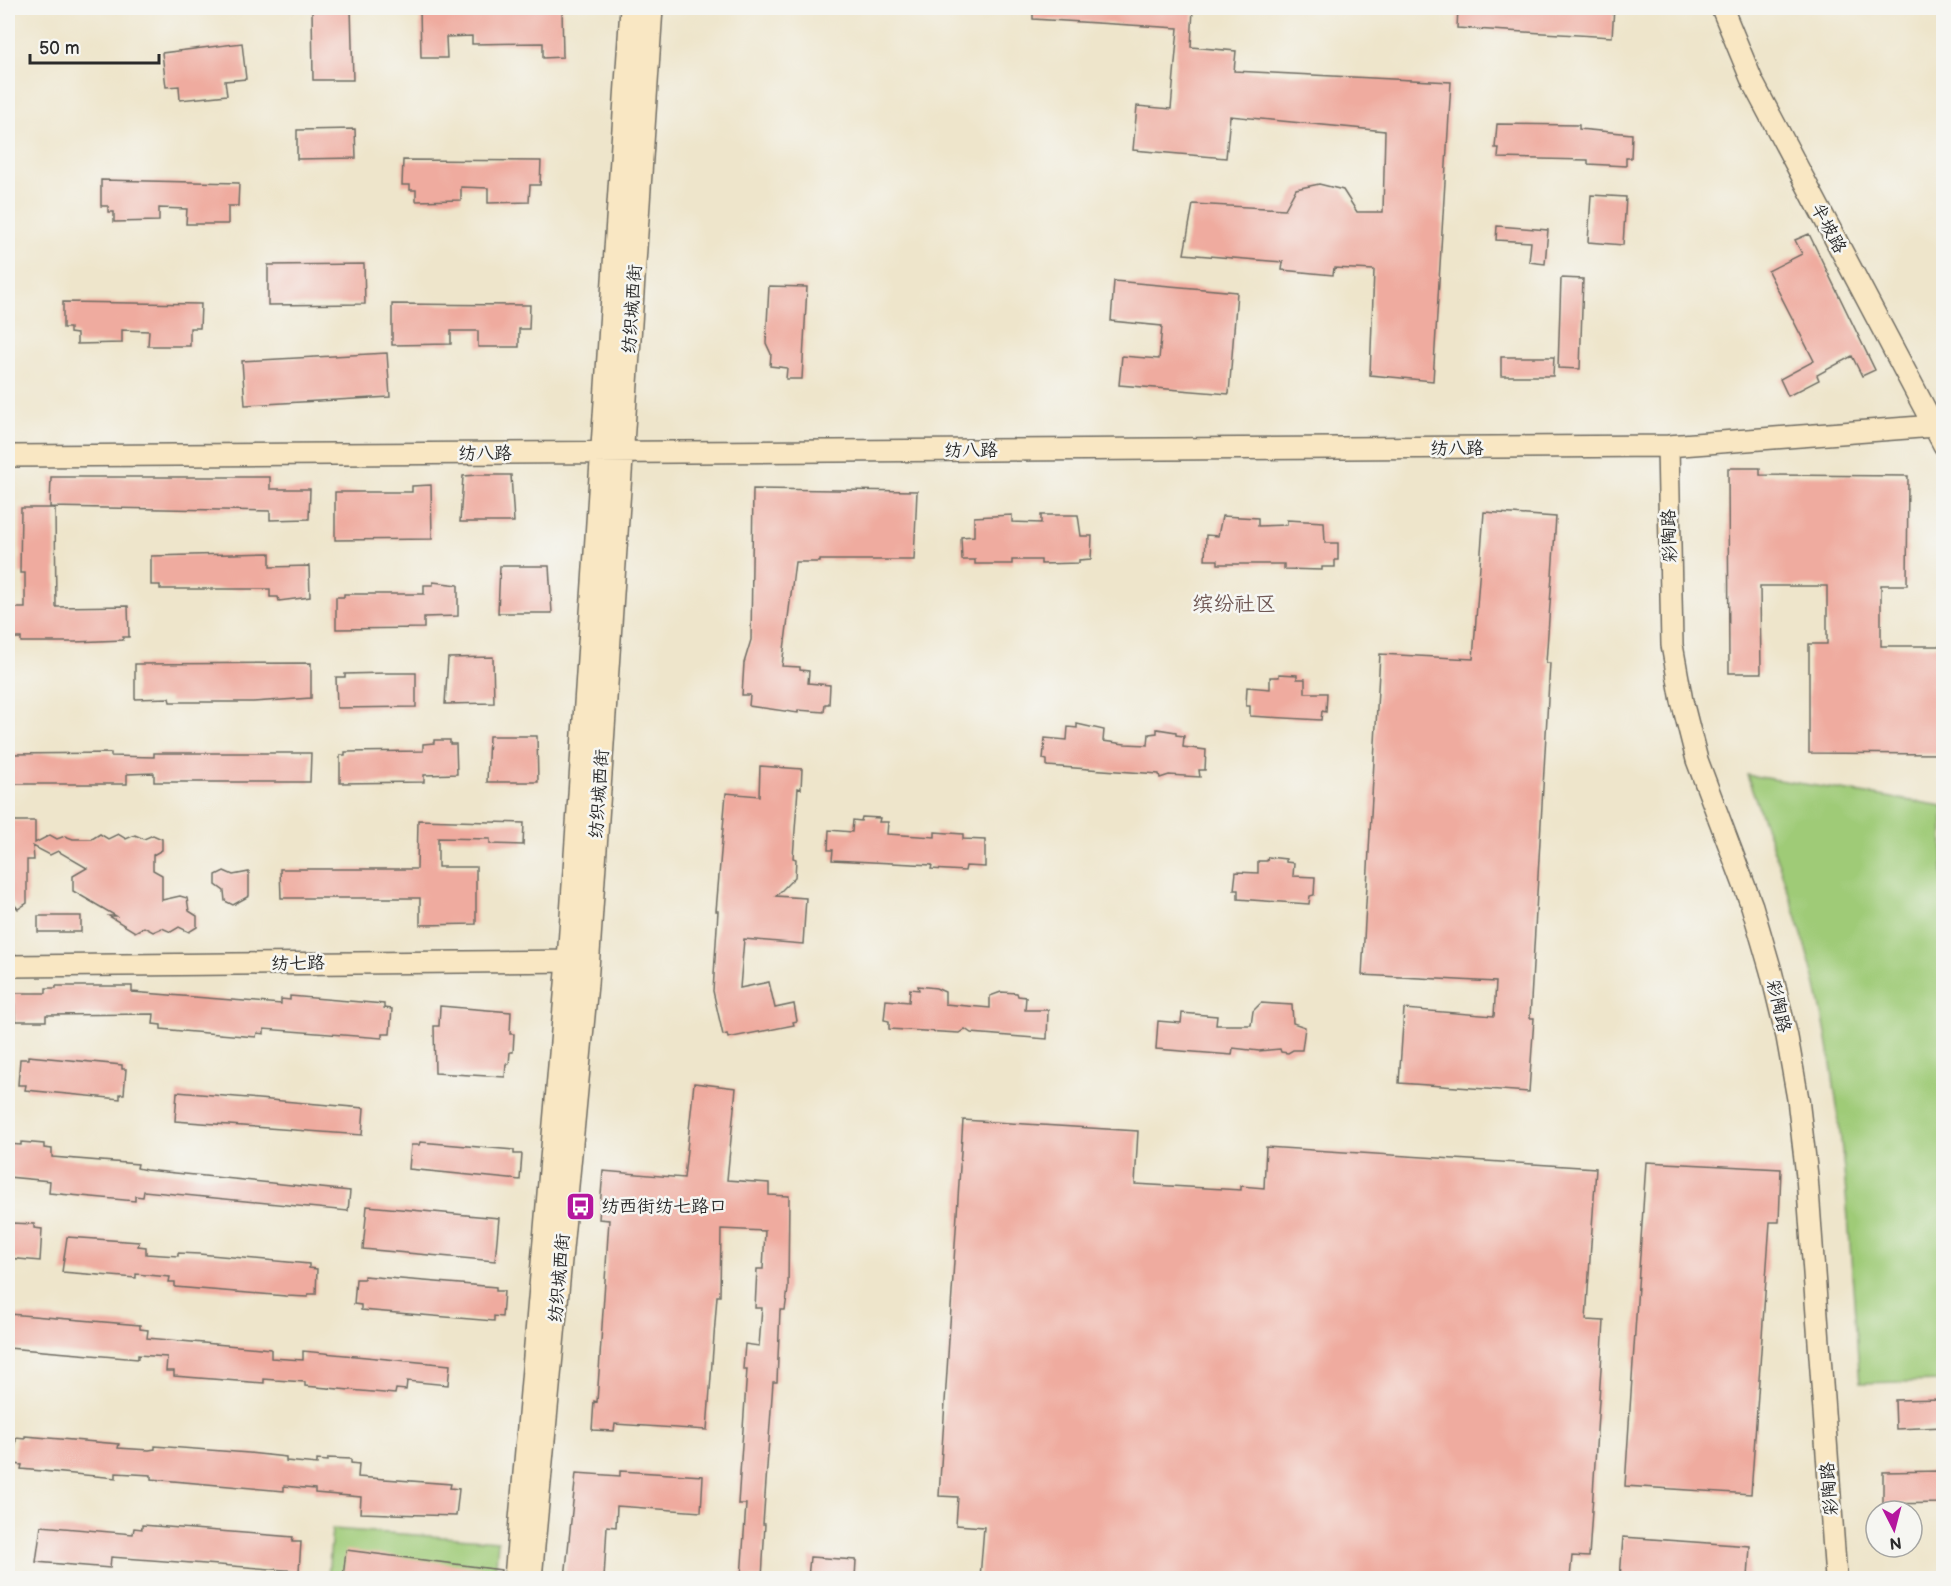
<svg xmlns="http://www.w3.org/2000/svg" width="1951" height="1586" font-family="'Balsamiq Sans','LXGW WenKai TC',sans-serif">
  <style>
    .green { fill: #9fcb77; stroke: #657b51; stroke-width: 1.5 }
    .building { fill: #efab9f }
    .lines { fill: none; stroke-linecap: round; stroke-linejoin: round }
    .secondary-casing { stroke: #6f6c63; stroke-width: 24 }
    .secondary { stroke: #f9e7c3; stroke-width: 21 }
    .labels { text-anchor: middle; stroke-width: 5; stroke-linejoin: round; paint-order: stroke }
    .street-label { font-size: 18px; fill: #2b2b2b; stroke: #f6f6f2 }
    .poi-label { font-size: 18px; fill: #2b2b2b; stroke: #f6f6f2; text-anchor: start }
    .quarter-label { font-size: 21px; fill: #705854; stroke: #f6f6f2 }
  </style>
  <rect width="100%" height="100%" fill="#f6f6f2"/>
  <filter id="ink" filterUnits="userSpaceOnUse"><feTurbulence type="fractalNoise" baseFrequency=".0167" numOctaves="2"/><feDisplacementMap in="SourceGraphic" scale="12" xChannelSelector="R" yChannelSelector="G"/><feConvolveMatrix kernelMatrix="1 2 1 2 8 2 1 2 1" color-interpolation-filters="sRGB"/></filter>
  <filter id="wash" filterUnits="userSpaceOnUse"><feTurbulence type="fractalNoise" baseFrequency=".008" numOctaves="4" result="noise"/><feDisplacementMap in="SourceGraphic" scale="24" xChannelSelector="R" yChannelSelector="G"/><feGaussianBlur stdDeviation="1.35" result="paint"/><feColorMatrix in="noise" values="0 0 0 0 0 0 0 0 0 0 0 0 0 0 0 0 0 1.4 0 .05"/><feComposite in="paint" operator="in"/></filter>
  <g filter="url(#wash)">
    <rect width="100%" height="100%" fill="#eee5cb"/>
    <path class="green" d="M1747 775 1943 806V1381L1860 1383C1850 1258 1846 1131 1821 1008 1804 928 1774 852 1747 775Z
      M332 1529 498 1541 495 1578H328Z"/>
    <g id="blocks">
      <path class="building" d="M312 8H351L353 80H313Z
        M420 8H562L563 57 543 58V43L472 44V36L446 37 447 58H421Z
        M1033 8H1193L1191 47 1236 51 1234 71 1451 82 1433 381 1370 375 1374 270 1334 268 1333 275 1282 270 1283 262 1184 254 1193 204 1285 209 1296 189 1319 184 1343 190 1357 212H1383L1385 131 1230 116 1226 158 1133 150 1137 106 1171 109 1178 28 1033 19Z
        M1458 8H1614L1612 37 1457 28Z
        M242 43 246 79 225 81 227 95 180 100 179 86 166 87 162 53Z
        M1497 124 1579 125V129L1632 134 1631 158H1626V166L1588 164V160L1498 158 1499 148H1495Z
        M355 129 356 158 297 159V130Z
        M403 160 541 161 540 185H530L529 202 488 203V188L461 187V200L416 201V190H410V185H402Z
        M101 180 239 183 238 206H228V224H186L187 209 159 208V221L114 222V212H108V206H101Z
        M1591 195 1626 197 1623 245 1588 242Z
        M1497 226 1548 230 1545 264 1529 262 1531 242 1496 240Z
        M1809 234 1875 370 1862 376 1852 356 1817 375 1819 380 1788 396 1780 379 1814 361 1768 271 1802 254 1795 240Z
        M364 264 365 304 268 305V265Z
        M1561 278 1583 279 1580 369 1558 368Z
        M1114 281 1237 292 1229 394 1119 385 1122 356 1159 359 1162 326 1111 321Z
        M769 286 807 287 802 379H786L787 368 770 366 771 354 766 343Z
        M63 302 201 304 200 328H190V346H148L149 331 122 330V343L77 344V334L70 333V328H63Z
        M392 304 530 305 529 329H519V347H478V331H451V344L392 345Z
        M387 353 390 397 245 405 242 361Z
        M1501 357H1554L1553 376H1501Z
        M1728 468H1760V475L1908 476 1907 585H1881V646H1944V754L1809 753V644H1827V586H1760L1761 673H1729Z
        M478 475H511L514 522H460L463 476Z
        M51 477H270V489H310L309 519 270 520V511L50 507Z
        M431 485 432 539 335 540V492H412V486Z
        M753 489 917 491 914 560H820V562H795L782 666 800 667V670L809 671 808 683 830 685 829 704H825L824 712 798 710V713L749 706 750 695H742L744 663 751 640Z
        M21 508H55L56 607 128 606 129 637H123V640L75 642H21V638H13L12 608H25V573H20Z
        M1484 512 1556 517 1546 663H1550L1530 1018H1534L1529 1092 1399 1083 1404 1009 1494 1016 1496 982 1362 975 1380 654 1473 659Z
        M1012 515V522L1041 523V515H1078L1081 536H1092L1091 559 1079 560V563L1041 564V560H1012V564H975V560H962L961 537 974 536V517Z
        M1222 516 1258 518V526L1287 525V520L1324 522 1325 543H1338V560H1335V567H1322V570L1284 569V564H1218V560H1205L1206 535 1218 536Z
        M270 553V567L309 566 310 597 279 601 278 597H270V589H160V585H151V556Z
        M500 566H549L552 613H498Z
        M433 582 458 585V616L424 617V628L336 629V597H344V594H424V585H433Z
        M493 657 494 703 445 704 448 658Z
        M311 663V698L253 702H170L169 698 135 699V664Z
        M385 673H416V707L337 708 336 677H345V674Z
        M1279 674 1297 675V679H1305V693H1327L1326 712 1322 711 1321 720 1250 716V706H1246L1247 687 1270 689V677H1279Z
        M1077 724 1104 730 1103 741 1125 744 1148 745 1149 734 1157 733V729L1176 732V735L1184 736 1183 747 1206 750 1205 770H1199L1200 777 1169 775 1160 778 1159 774 1047 766V760L1043 759 1045 738 1067 740 1068 727 1077 728Z
        M489 736H537L538 782H487Z
        M434 740H450V744H456L457 774 424 775V782L340 783V755H345V752L423 751V744L434 743Z
        M111 753V756L154 757V753H311L310 782H154V773L127 774V784H8V754Z
        M760 766 802 769 801 789 798 788 793 858 796 859 795 877 776 896 806 898 803 944 744 939 740 988 769 982 775 1008 794 1004 797 1021 793 1022 794 1025 728 1038 727 1034 723 1035 713 991 718 911H716L726 793 759 796Z
        M862 817 880 818 879 822H888L887 834 935 837V832L963 834V839L985 840V867L966 866 965 871 931 869 932 865 832 860 833 850H828L829 830 852 832 853 820 861 821Z
        M418 820 524 823 523 845 490 844V839L438 838V867H476V924L420 925V898H281L280 869H417Z
        M8 821H35V843L50 835 57 839 65 836 73 839H92L100 834 108 839 118 834 126 839 135 835 144 839 153 835 162 839V850L153 855V870L162 875V900L180 896 187 898 189 911 197 916V927L189 932 179 927 171 932 162 928 153 932 144 927 135 932 109 916H116L73 891V876L87 868 58 851 50 855 33 846 34 860H27V903L18 909 8 897Z
        M1268 857 1286 859V862L1294 863 1293 876 1315 877 1314 895 1310 896 1309 904 1238 899V890H1234L1236 872 1258 873V861H1267Z
        M224 871 233 875 249 872V896L233 905 225 901 224 891 216 885V875Z
        M38 916H81V932H38Z
        M56 986H132V992L281 1004V999L290 1000V996L384 1004V1008L392 1009 390 1034H382V1038L264 1029V1034L257 1033 256 1037 182 1031 161 1029V1025L153 1024 154 1014 46 1015V1021H15L14 993H46V988H56Z
        M918 986 936 988 945 992V1004L990 1008V996L1001 992 1017 993 1018 996 1026 997 1025 1010H1048L1047 1039 971 1033 965 1029 959 1033 889 1029V1021L884 1020 886 1000 909 1002 910 989 919 990Z
        M1261 1003 1292 1005 1293 1023 1305 1027 1302 1050H1293L1288 1053 1281 1052 1280 1049 1259 1051 1233 1048 1232 1055 1156 1049 1158 1021 1181 1023 1182 1013 1217 1016 1216 1025H1251L1253 1011Z
        M440 1006 511 1012 510 1034H514L513 1052H510L509 1064H506L505 1077 435 1073 434 1026H439Z
        M28 1056 122 1065V1069H126L124 1094H120V1099L25 1090 26 1085H18L20 1059H28Z
        M694 1083 736 1088 727 1180 769 1183V1195L789 1196 788 1289 785 1310H780L777 1382H773L763 1524H765L762 1578H741L746 1504H738L747 1369H743L745 1344 759 1346 762 1308H755L757 1269H763L765 1231 721 1229 720 1296H717L707 1430 615 1424 614 1431 592 1430 594 1401 597 1402 609 1220 599 1219 603 1171 684 1178Z
        M177 1092 364 1108 362 1135 175 1121Z
        M963 1120 1138 1131 1135 1184 1241 1190V1186L1264 1188 1266 1147 1596 1168 1586 1320 1604 1321 1589 1557 1572 1556 1570 1578H980L984 1527 956 1525 958 1497 939 1496Z
        M21 1142 44 1144V1148L52 1149V1157L138 1164 137 1168 146 1170 350 1191 348 1211 144 1191 143 1197 135 1196V1201L49 1193 50 1181 8 1177V1144L21 1145Z
        M420 1142 514 1150V1154H522L520 1180 409 1169 411 1145H419Z
        M1646 1162 1781 1169 1779 1222H1770L1751 1494 1625 1486Z
        M367 1206 499 1218 495 1261 363 1249Z
        M11 1223 34 1224V1228L42 1229 40 1261 8 1258V1226H10Z
        M67 1237 139 1242 138 1246 146 1247V1254L178 1256V1253L199 1254 309 1264V1268L317 1269 316 1294H308V1297L286 1296 175 1287V1282H169L170 1277 136 1274V1278L62 1272Z
        M364 1276 496 1287V1291H504L502 1317 494 1316V1321L361 1310V1305L354 1304 356 1279H364Z
        M9 1314 140 1325V1329L148 1330 147 1338 271 1349V1358L303 1360V1351L450 1365 448 1385 407 1381 406 1390 396 1389 395 1394 305 1386V1382L275 1380 264 1379V1383L174 1376V1371H166L167 1357 138 1355V1359L8 1348Z
        M1944 1399V1427L1896 1429 1895 1400Z
        M25 1436 119 1444 118 1448 149 1450 155 1449V1446L249 1453 286 1457V1461L317 1464V1460L328 1461V1458L351 1459V1463L359 1464 358 1477 451 1484 450 1488 459 1489 456 1516 360 1513 361 1497 315 1493V1489L284 1486V1491L151 1479V1475L116 1473V1478L21 1469 22 1465 14 1464 16 1438 25 1439Z
        M620 1471 703 1476 701 1512 617 1506 616 1527 607 1526 604 1578H565L576 1473 620 1476Z
        M1944 1471V1503L1883 1504V1472Z
        M142 1525 293 1537 292 1542H301L299 1571 111 1557 110 1568 36 1562 41 1526 133 1534 134 1528 142 1529Z
        M1623 1537 1750 1546 1748 1578H1620Z
        M346 1550 501 1570 500 1578H343Z
        M810 1557 856 1560 855 1578H808Z"/>
    </g>
  </g>
  <g filter="url(#ink)">
    <use href="#blocks" fill-opacity="0" stroke="#6f6c63" stroke-width="1.5"/>
    <g class="lines">
      <defs>
        <path id="secondary" d="M1722 8 1753 83 1944 445
          M1668 446 1672 645 1682 701 1697 760 1752 906 1771 971 1787 1037 1798 1099 1807 1176 1836 1578
          M8 456 1668 446 1934 426
          M8 966 580 961
          M515 1578 568 961 631 8
          M531 1578 587 984 652 8"/>
      </defs>
      <use href="#secondary" class="secondary-casing"/>
      <use href="#secondary" class="secondary"/>
    </g>
  </g>
  <defs>
    <symbol id="bus-square" viewBox="-11 -11 22 22"><rect x="-9" y="-9" width="18" height="18" rx="4" fill="#b5179e" stroke="#f6f6f2"/><path d="M-5-6H5V4H4V6H2V4H-2V6H-4V4H-5ZM-3.5-4V0h7V-4ZM-3.5 1.2v1.5H-2V1.2ZM2 1.2v1.5H3.5V1.2Z" fill="#fff"/></symbol>
  </defs>
  <g fill-rule="evenodd">
    <use href="#bus-square" x="564" y="1190" width="33" height="33"/>
  </g>
  <g class="labels">
    <g class="street-label">
      <text transform="translate(1829 228) rotate(62)" y="6">半坡路</text>
      <text transform="translate(632 309) rotate(-86)" y="6">纺织城西街</text>
      <text x="1457" y="454">纺八路</text>
      <text x="971" y="456">纺八路</text>
      <text x="485" y="459">纺八路</text>
      <text transform="translate(1669 536) rotate(-92)" y="6">彩陶路</text>
      <text transform="translate(599 794) rotate(-86)" y="6">纺织城西街</text>
      <text transform="translate(298 963) rotate(-1)" y="6">纺七路</text>
      <text transform="translate(1779 1006) rotate(77)" y="6">彩陶路</text>
      <text transform="translate(559 1278) rotate(-85)" y="6">纺织城西街</text>
      <text transform="translate(1829 1489) rotate(-95)" y="6">彩陶路</text>
    </g>
    <g class="poi-label">
      <text x="601" y="1212">纺西街纺七路口</text>
    </g>
    <g class="quarter-label">
      <text x="1234" y="611">缤纷社区</text>
    </g>
  </g>
  <rect width="1951" height="1586" fill="none" stroke="#f6f6f2" stroke-width="30"/>
  <g transform="translate(1894 1529) rotate(174)"><circle r="28" fill="#f6f6f2" stroke="#a5a5a2" stroke-width="1.5"/>
  <path d="M0-4.5L10 22L0 15L-10 22Z" fill="#b5179e"/>
  <text y="-9" font-size="16" font-weight="bold" text-anchor="middle" fill="#2b2b2b">N</text>
  </g>
  <path d="M30 54v9h129v-9" fill="none" stroke="#2b2b2b" stroke-width="3"/>
  <text x="39" y="54" font-size="18" fill="#2b2b2b" stroke="#f6f6f2" stroke-width="4.5" paint-order="stroke">50 m</text>
</svg>
